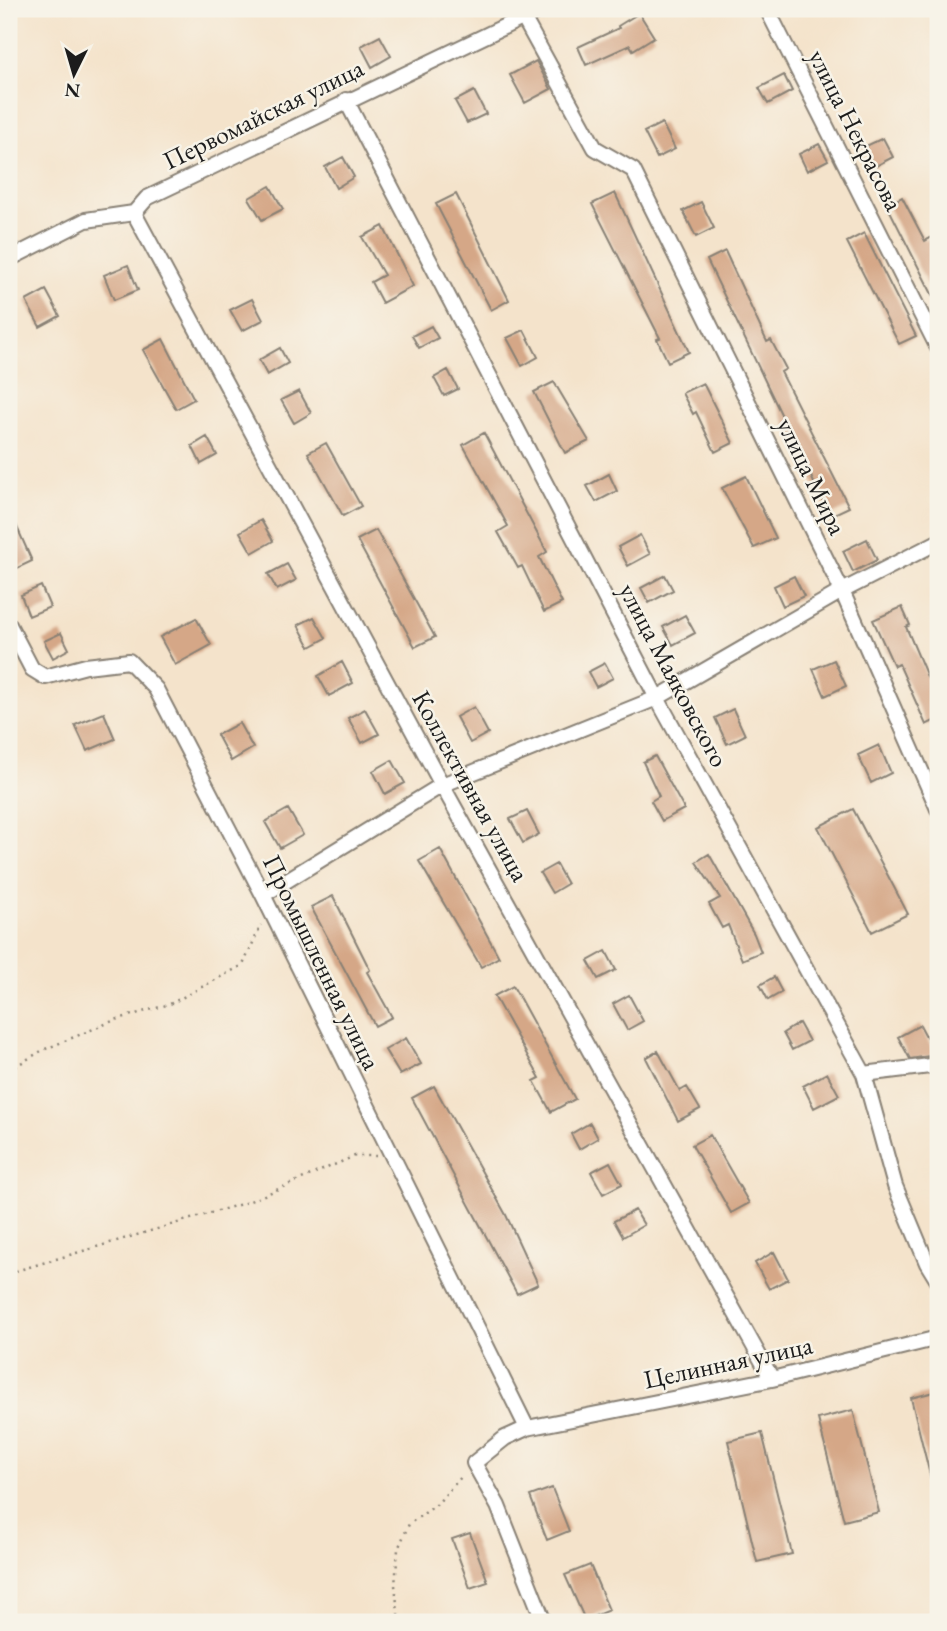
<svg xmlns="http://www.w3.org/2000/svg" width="947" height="1631" font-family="'EB Garamond',serif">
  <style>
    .building { fill: #d5a787 }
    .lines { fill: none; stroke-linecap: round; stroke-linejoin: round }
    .minor-casing { stroke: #888074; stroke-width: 18 }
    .path { stroke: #888074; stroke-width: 2.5; stroke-dasharray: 2 5; stroke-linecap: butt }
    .minor { stroke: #fff; stroke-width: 14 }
    .labels { text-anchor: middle; stroke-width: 5; stroke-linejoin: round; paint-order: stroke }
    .street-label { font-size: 26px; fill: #1c1c1c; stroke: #f7f3e8 }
  </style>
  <rect width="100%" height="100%" fill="#f7f3e8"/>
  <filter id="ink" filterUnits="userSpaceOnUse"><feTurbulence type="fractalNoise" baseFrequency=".0143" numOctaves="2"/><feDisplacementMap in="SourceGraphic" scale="14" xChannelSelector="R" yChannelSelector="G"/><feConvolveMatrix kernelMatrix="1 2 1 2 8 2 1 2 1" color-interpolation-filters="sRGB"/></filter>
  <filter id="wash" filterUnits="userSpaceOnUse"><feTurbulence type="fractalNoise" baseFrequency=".00686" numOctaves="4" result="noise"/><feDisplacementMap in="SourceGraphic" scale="28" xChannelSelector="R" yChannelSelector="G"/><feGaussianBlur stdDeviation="1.57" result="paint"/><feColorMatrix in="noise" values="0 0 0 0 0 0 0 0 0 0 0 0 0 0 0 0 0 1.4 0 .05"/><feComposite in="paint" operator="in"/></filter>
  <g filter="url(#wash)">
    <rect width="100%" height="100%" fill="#f4e3cb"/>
    <g id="blocks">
      <path class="building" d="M639 13 654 37 633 50 630 45 586 65 578 47 619 28 618 26Z
        M380 36 391 56 372 67 361 46Z
        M536 61 551 89 525 103 510 75Z
        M784 75 792 91 768 104 759 88Z
        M474 91 486 114 467 123 455 101Z
        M662 123 675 149 657 158 644 132Z
        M883 138 893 157 874 167 864 147Z
        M819 144 828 160 807 171 799 154Z
        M343 157 354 177 336 188 325 167Z
        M270 186 283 209 262 220 249 198Z
        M615 193 689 352 668 362 657 339 660 338 592 204Z
        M456 194 509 300 491 310 436 204Z
        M902 197 925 241 938 234V306L887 205Z
        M701 202 714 228 696 237 683 211Z
        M383 226 413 286 382 303 371 282 384 275 362 237Z
        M864 233 916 336 899 344 847 242Z
        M725 251 767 342 771 340 786 369 781 372 849 507 830 516 707 260Z
        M128 265 138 290 114 300 104 275Z
        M46 290 60 316 40 327 26 301Z
        M252 299 263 320 242 331 230 310Z
        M431 326 438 338 419 348 412 336Z
        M524 330 538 357 522 366 507 338Z
        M163 339 194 399 176 409 143 350Z
        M280 348 288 363 267 375 259 360Z
        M448 370 458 389 444 396 434 378Z
        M554 382 589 441 565 453 534 392Z
        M703 383 733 443 715 452 696 412 693 414 682 393Z
        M299 391 311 413 294 423 281 400Z
        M484 433 547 552 539 557 562 603 544 612 522 566 518 568 498 532 508 526 463 445Z
        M207 437 217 455 201 464 192 446Z
        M326 443 361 506 343 516 308 453Z
        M609 474 617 491 596 502 587 486Z
        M746 476 776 538 754 548 722 488Z
        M9 509 32 561 9 572Z
        M261 520 273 541 252 553 240 532Z
        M376 530 435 637 415 647 357 540Z
        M640 535 650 554 628 566 618 547Z
        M867 539 877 560 853 572 843 551Z
        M287 564 296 580 277 590 268 574Z
        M665 575 673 590 649 603 641 588Z
        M794 576 804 596 783 606 774 586Z
        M41 586 50 607 29 616 21 595Z
        M902 607 910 625 906 627 928 679 938 675V719L926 725 899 664 894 666 873 620Z
        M685 615 695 633 673 645 663 627Z
        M314 617 326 638 310 647 298 625Z
        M196 618 211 645 175 665 160 637Z
        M61 633 69 649 53 658 44 641Z
        M834 660 846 686 825 696 813 669Z
        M342 662 353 683 329 696 318 676Z
        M605 663 613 678 596 687 588 672Z
        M474 707 488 733 470 743 456 717Z
        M365 709 379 734 362 743 348 718Z
        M733 709 745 735 727 744 715 718Z
        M104 713 115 739 87 751 75 725Z
        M239 723 253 748 231 761 217 735Z
        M879 745 891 773 871 783 858 755Z
        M655 756 684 809 662 821 651 801 659 796 643 762Z
        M392 760 405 783 385 794 373 771Z
        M288 809 303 835 280 848 265 822Z
        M853 809 908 914 872 932 818 827Z
        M527 811 539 834 523 843 510 819Z
        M440 849 499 957 481 967 419 861Z
        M709 854 754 934 761 952 742 960 728 925 722 928 709 904 720 898 696 862Z
        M556 864 567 884 552 893 540 873Z
        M333 896 370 970 367 972 392 1017 375 1026 311 907Z
        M606 951 616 970 598 979 588 961Z
        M774 977 782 992 768 1000 760 985Z
        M513 986 575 1099 551 1112 534 1081 540 1078 494 996Z
        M629 995 643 1021 627 1030 613 1004Z
        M799 1023 809 1041 792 1050 783 1033Z
        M920 1025 936 1055 910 1059 898 1037Z
        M406 1038 421 1064 400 1075 385 1050Z
        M658 1051 680 1091 687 1087 700 1109 678 1121 646 1058Z
        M827 1073 839 1095 814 1108 803 1086Z
        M434 1086 506 1215 538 1284 517 1294 412 1098Z
        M590 1123 598 1138 579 1149 571 1134Z
        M710 1135 749 1203 731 1213 692 1145Z
        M610 1162 622 1184 603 1194 591 1172Z
        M635 1210 644 1225 623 1237 614 1221Z
        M774 1252 788 1279 769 1289 755 1263Z
        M938 1391V1486L933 1487 911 1398Z
        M853 1410 879 1512 844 1521 818 1419Z
        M762 1433 792 1554 757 1562 728 1441Z
        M552 1488 569 1531 547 1540 530 1496Z
        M470 1533 488 1582 470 1588 452 1539Z
        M590 1565 609 1610 585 1620 565 1575Z"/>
    </g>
  </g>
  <g filter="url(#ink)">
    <use href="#blocks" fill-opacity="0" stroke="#888074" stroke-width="2"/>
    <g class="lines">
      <defs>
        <path id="minor" d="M767 9 938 348
          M523 17 595 148 633 170 842 591 938 809
          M346 100 657 698 864 1074 895 1186 927 1263 938 1281
          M134 213 442 785 772 1379
          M9 259 86 220 134 213 147 198 541 9
          M9 625 32 669 45 677 86 666 129 661 156 689 263 895 527 1428
          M263 895 442 785 657 698 842 591 938 542
          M864 1074 938 1065
          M544 1622 498 1506 474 1463 505 1438 527 1428 772 1379 938 1338"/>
      </defs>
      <use href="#minor" class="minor-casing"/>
      <path class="path" d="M9 1070 43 1050 115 1020 170 1004 243 965 261 925
        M9 1273 248 1202 355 1156H376
        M399 1622 395 1585 398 1549 409 1524 436 1505 463 1475"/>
      <use href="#minor" class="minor"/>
    </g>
  </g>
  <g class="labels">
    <g class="street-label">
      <text transform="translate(263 114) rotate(-26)" y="9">Первомайская улица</text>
      <text transform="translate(856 130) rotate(63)" y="9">улица Некрасова</text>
      <text transform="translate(812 476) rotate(64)" y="9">улица Мира</text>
      <text transform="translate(674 675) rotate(62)" y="9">улица Маяковского</text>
      <text transform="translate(471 786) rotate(61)" y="9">Коллективная улица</text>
      <text transform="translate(322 962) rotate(64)" y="9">Промышленная улица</text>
      <text transform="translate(728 1362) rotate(-12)" y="9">Целинная улица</text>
    </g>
  </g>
  <rect width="947" height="1631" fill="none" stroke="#f7f3e8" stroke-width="35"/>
  <g transform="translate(74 74) rotate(185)" stroke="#f7f3e8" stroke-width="5" paint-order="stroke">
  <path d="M0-5L12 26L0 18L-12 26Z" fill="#1c1c1c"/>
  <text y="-10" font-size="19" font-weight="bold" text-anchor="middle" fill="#1c1c1c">N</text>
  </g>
</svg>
